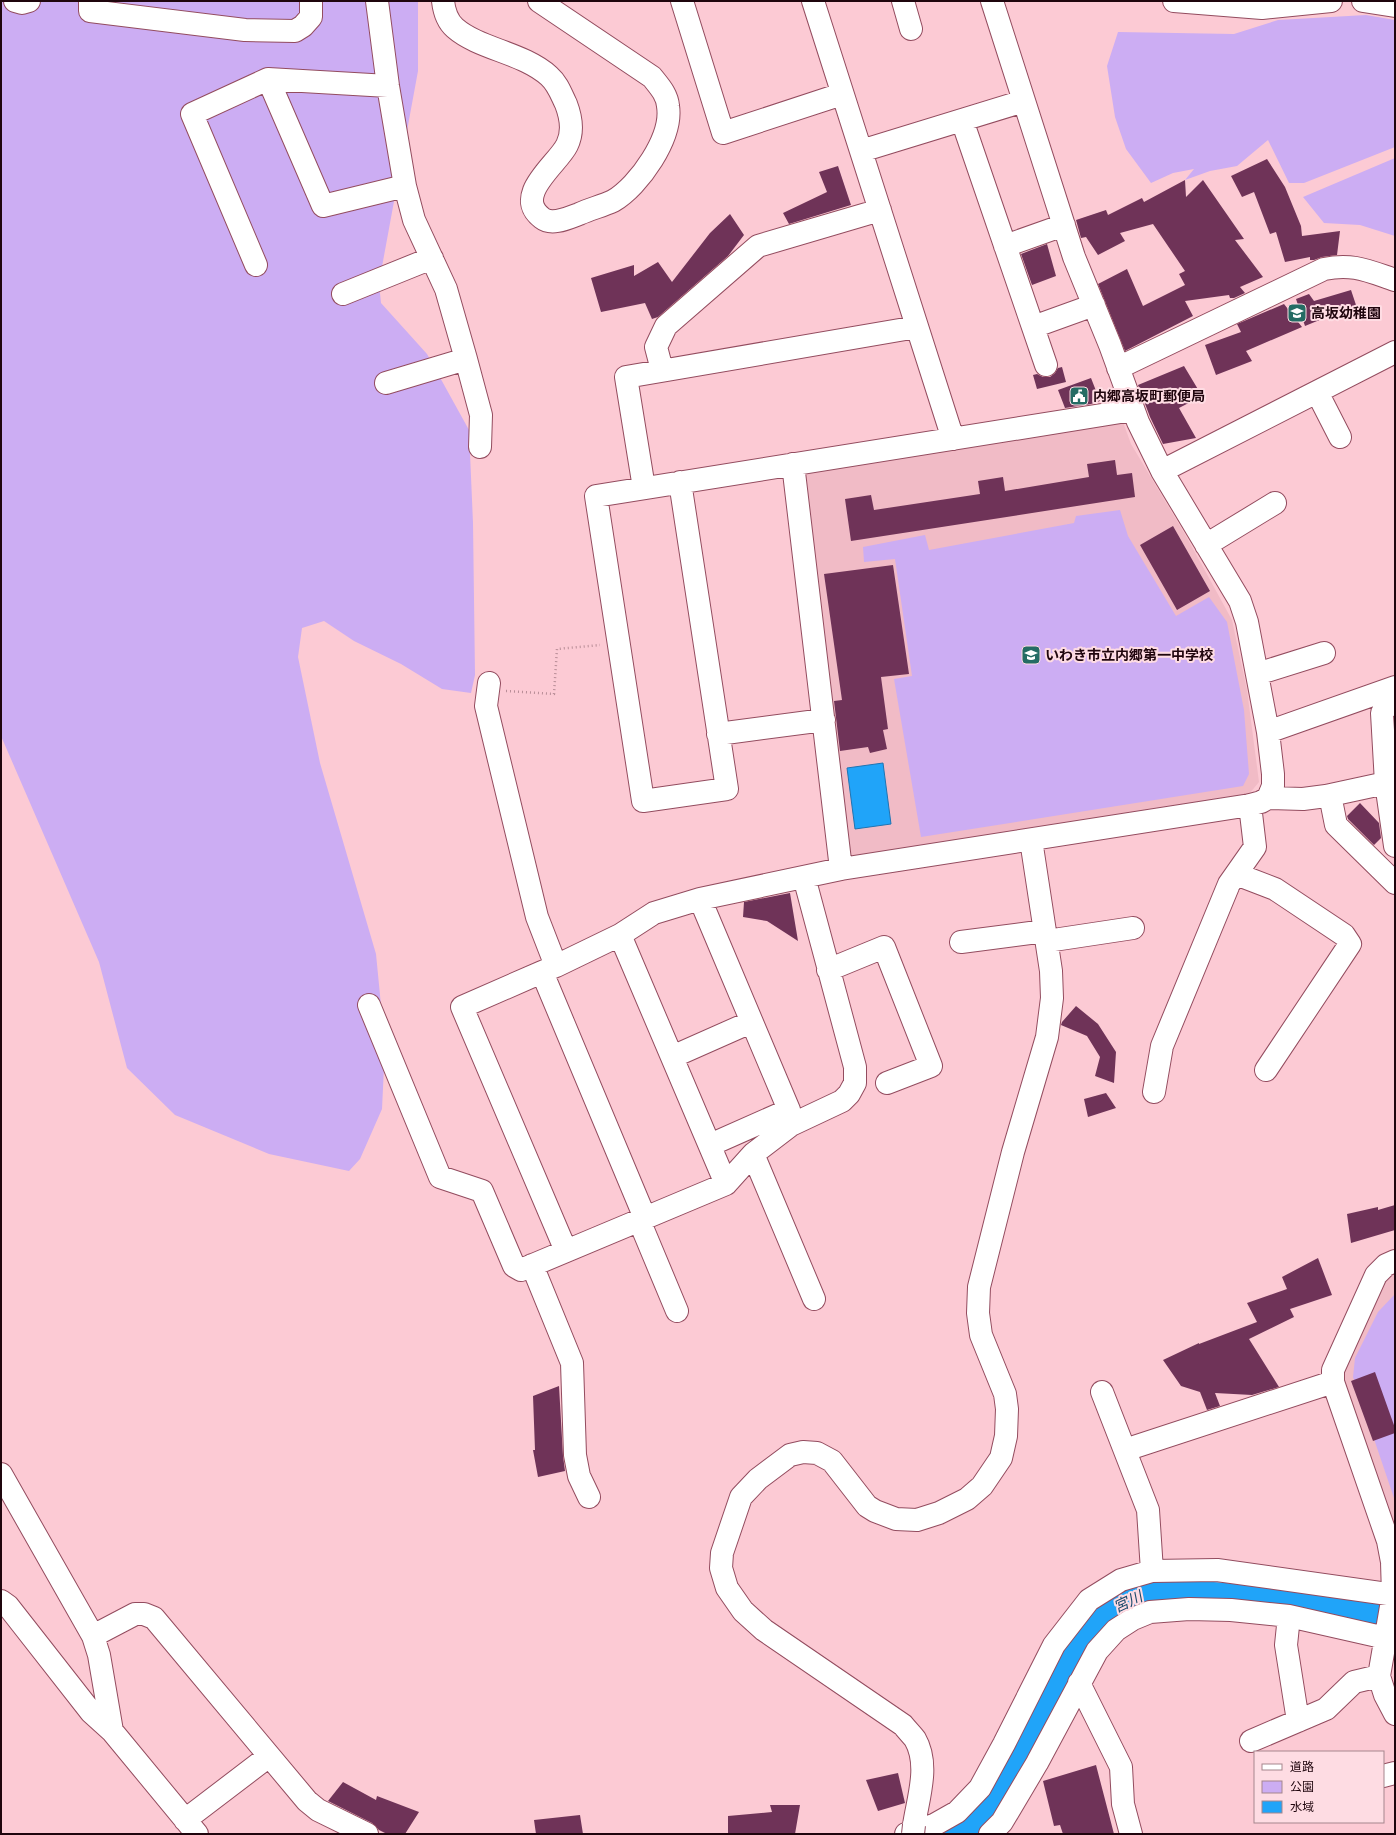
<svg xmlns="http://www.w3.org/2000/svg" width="1396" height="1835" font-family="'DejaVu Sans','Noto Sans JP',sans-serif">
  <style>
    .built { fill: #f1bbc6 }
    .green { fill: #ccadf3 }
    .water { fill: #20a4f9; stroke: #2074b2 }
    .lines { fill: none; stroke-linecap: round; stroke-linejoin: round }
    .river { stroke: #20a4f9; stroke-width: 30 }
    .building { fill: #6f3358 }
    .minor-casing { stroke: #934c5f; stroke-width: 24 }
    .path { stroke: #b88d97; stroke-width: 2.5; stroke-dasharray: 1 3; stroke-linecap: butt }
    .minor { stroke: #fff; stroke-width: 22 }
    .minor-bridge-casing { stroke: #934c5f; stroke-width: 24; stroke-linecap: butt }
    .minor-bridge { stroke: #fff; stroke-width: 22 }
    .labels { text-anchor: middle; stroke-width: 4; stroke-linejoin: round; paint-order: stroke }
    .poi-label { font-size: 14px; font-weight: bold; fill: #1f050d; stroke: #fedce3; text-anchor: start }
    .water-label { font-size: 15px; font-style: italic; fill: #1a496b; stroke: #fedce3 }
  </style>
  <rect width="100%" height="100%" fill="#fccad4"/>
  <path class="built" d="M1123 422 1131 444 1186 536 1232 620 1247 690 1259 782 1249 794 1088 821 847 857 802 478 814 468Z
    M1395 1269V1559L1339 1384 1378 1283Z"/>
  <path class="green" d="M1 1H418V71L379 283 381 303 427 354 469 430 473 523 475 675 471 693 442 689 401 664 354 641 324 621 302 628 298 657 320 763 376 954 385 1046 382 1109 360 1159 349 1171 269 1154 175 1115 127 1068 99 962 1 736Z
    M1366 15 1395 20V147L1304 183H1289L1268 140 1237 166 1210 171 1185 180 1194 169 1173 173 1151 183 1126 149 1115 117 1107 66 1118 32 1234 34 1278 20Z
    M1395 158V236L1360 225 1324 223 1303 197Z
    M1120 510 1128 536 1176 616 1209 597 1227 622 1244 710 1249 774 1243 786 921 837 894 679 912 676 895 559 864 562 863 547 925 535 929 550 1074 523 1076 516Z
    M1395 1294V1501L1353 1377 1355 1358 1378 1312Z"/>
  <path class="water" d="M883 763 891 824 855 829 847 768Z"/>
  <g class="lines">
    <path class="river" d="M960 1834 993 1811 1027 1755 1063 1671 1107 1612 1151 1592 1298 1604 1331 1610 1395 1617"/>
  </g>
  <path class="building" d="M1267 159 1285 187 1301 226 1302 236 1340 231 1337 255 1322 257 1314 260H1310V257L1285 262 1276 232 1270 234 1254 192 1242 197 1231 176Z
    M838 166 851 205 789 224 783 213 827 192 819 172Z
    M1185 180 1186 197 1203 180 1244 239 1235 240 1263 277 1240 287 1245 293 1234 298H1230L1229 295 1185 301 1193 316 1125 351 1098 284 1127 269 1143 306 1185 285 1179 274 1185 271 1153 224 1120 233 1125 241 1098 255 1086 237 1081 238 1076 220 1106 210 1108 215 1142 198 1144 202Z
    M730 214 744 235 728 256 658 317 652 319 645 303 601 312 591 278 634 265V276L658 262 672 282 710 233Z
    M1047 244 1056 276 1032 285 1021 254Z
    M1351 290 1356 305 1305 326 1296 299 1309 294 1314 301Z
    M1284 304 1302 327 1246 351 1252 361 1216 375 1205 345 1241 332 1237 324Z
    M1184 366 1202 396 1179 408 1196 438 1163 444 1150 417 1138 385Z
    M1062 367 1066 382 1037 389 1033 375 1037 374 1043 377H1050L1055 373 1058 368Z
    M1091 378 1100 401 1091 404 1065 408 1058 390Z
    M1115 460 1117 475 1132 473 1135 497 851 541 845 499 871 495 874 510 980 494 978 481 1003 477 1005 491 1089 477 1087 464Z
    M1173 526 1210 591 1177 610 1140 545Z
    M893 565 909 674 881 677 888 729 883 730 887 749 870 753 868 747 840 751 834 701 842 700 824 574Z
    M1360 803 1379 823 1381 838 1374 845 1348 819 1347 816Z
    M790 893 798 941 767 921 743 917 744 902Z
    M1076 1006 1098 1024 1116 1052 1114 1083 1095 1076 1100 1057 1087 1036 1061 1025 1062 1022Z
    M1106 1093 1116 1108 1088 1117 1084 1099Z
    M1395 1205V1230L1351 1243 1347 1214 1378 1207V1210Z
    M1318 1258 1332 1295 1290 1309 1294 1317 1249 1339 1279 1387 1252 1395 1215 1393 1220 1406 1207 1410 1200 1392 1181 1386 1163 1360 1199 1343V1344L1257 1322 1247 1303 1287 1289 1282 1277Z
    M1375 1372 1395 1428V1433L1373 1441 1351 1381Z
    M559 1386 563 1456 565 1471 538 1477 533 1450H535L533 1396Z
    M1096 1765 1114 1834H1063L1060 1825 1054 1826 1043 1781Z
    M898 1773 905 1803 878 1811 866 1780Z
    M343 1782 376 1800 377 1796 419 1812 405 1834H387L379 1830 372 1823 328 1801Z
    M770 1805H800L795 1834H728V1816L772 1812Z
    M580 1815 583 1834H536L534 1820Z"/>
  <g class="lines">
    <defs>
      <path id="minor" d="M15 1 22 3 29 1
        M90 1V11L245 30 295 31 303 26 311 17V1
        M377 1 388 86 405 186 414 220 446 289 466 359
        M443 1C444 10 447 21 455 28 479 49 524 53 549 76 558 84 561 94 566 104 571 117 574 131 567 145 558 164 512 195 542 218 552 226 568 218 579 214 590 209 602 206 613 201 639 186 673 137 668 106 667 94 659 86 652 77L539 1
        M682 1 723 133 842 94
        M813 1 953 439
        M903 1 911 29
        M992 1 1074 257 1110 345 1138 422 1162 471 1240 601 1247 622 1268 732 1273 774V786L1268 798
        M1174 1 1262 8 1331 1
        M1363 1 1395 6
        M268 79 323 206 405 186
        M962 120 1046 365
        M861 151 1024 101
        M1005 246 1064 225
        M256 265 192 114 268 79 388 86
        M343 294 432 258
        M1033 327 1094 305
        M1118 368 1324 269C1353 263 1368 271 1395 280
        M662 370 656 347 666 326 758 246 880 210
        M386 383 466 359 481 415 480 447
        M1317 392 1340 437
        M793 464 841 869
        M1162 471 1395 352
        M680 482 727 789 643 801 596 496 1133 410
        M644 488 626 377 917 327
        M1206 545 1275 503
        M1257 674 1324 653
        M489 683 486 706 537 917 556 966 542 972 645 1218
        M1395 696 1382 713 1386 783 1395 846
        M1268 732 1395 687
        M718 734 824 720
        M1326 796 1386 783
        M1236 874 1275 889 1344 935 1350 944 1266 1070
        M804 877 855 1067V1083L849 1094 842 1101 791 1125 753 1154 814 1299
        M700 899 789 1110 710 1145
        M620 935 726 1184
        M1047 941 1133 928
        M961 942 1045 931
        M556 966 620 935 654 913 700 899 841 869 1250 805 1261 802 1268 798 1303 799 1326 796 1331 800 1336 825 1395 883
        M828 970 884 947 931 1066 887 1083
        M542 972 462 1007 566 1251
        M369 1005 440 1177 482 1191 514 1266 521 1270 726 1184 753 1154
        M672 1057 751 1022
        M1154 1092 1162 1046 1229 884 1255 847 1250 805
        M639 1220 677 1311
        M1395 1261 1386 1265 1376 1275 1333 1370V1382L1388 1541 1392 1562 1393 1595 1379 1676 1385 1695 1395 1714
        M532 1265 572 1363 575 1455 579 1476 589 1497
        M1102 1392 1148 1510 1152 1571
        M1125 1450 1333 1382
        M1 1474 93 1636 99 1655 112 1731
        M1 1601 8 1606 91 1712 112 1731 197 1834
        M1289 1616 1286 1645 1298 1721
        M93 1636 135 1614H144L154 1618 307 1801 318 1810 367 1834
        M1079 1683 1121 1767 1123 1804 1131 1834
        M1251 1741 1326 1709 1354 1682 1379 1676
        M1383 1776 1395 1773
        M185 1820 269 1756
        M914 1825C918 1798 930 1765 915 1739 911 1734 907 1730 903 1725L764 1630 743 1611 727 1588 721 1568 722 1553 741 1497 758 1479 790 1455 803 1452 817 1453 832 1461 867 1506 875 1511 896 1519 917 1520 939 1513 967 1499 982 1486 1001 1458 1006 1436 1007 1409 1005 1394 981 1335 978 1313 979 1287 1013 1152 1047 1037 1052 998 1051 971 1031 840
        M906 1834 934 1825 957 1812 980 1788 1004 1744 1054 1645 1089 1600 1121 1580 1152 1571 1217 1570 1395 1595
        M990 1834 1002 1822 1037 1763 1097 1651 1116 1630 1133 1619 1150 1612 1189 1609 1231 1610 1289 1616 1395 1640"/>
    </defs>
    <use href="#minor" class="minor-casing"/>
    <path class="path" d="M506 691 554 694 557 649 600 645"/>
    <use href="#minor" class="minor"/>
    <defs>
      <path id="minor-bridge" d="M913 1834 914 1825"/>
    </defs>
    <use href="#minor-bridge" class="minor-bridge-casing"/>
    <use href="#minor-bridge" class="minor-bridge"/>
  </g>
  <defs>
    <symbol id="school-square" viewBox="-11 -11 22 22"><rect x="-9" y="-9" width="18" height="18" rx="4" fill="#246c64" stroke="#fedce3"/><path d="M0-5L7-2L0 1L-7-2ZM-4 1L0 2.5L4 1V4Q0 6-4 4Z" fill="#fff"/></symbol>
    <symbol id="civic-square" viewBox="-11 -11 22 22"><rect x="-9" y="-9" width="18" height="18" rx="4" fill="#246c64" stroke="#fedce3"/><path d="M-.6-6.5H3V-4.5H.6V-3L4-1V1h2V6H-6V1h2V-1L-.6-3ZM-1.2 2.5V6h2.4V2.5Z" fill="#fff"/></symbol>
  </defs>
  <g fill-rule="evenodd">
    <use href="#school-square" x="1286" y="302" width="22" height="22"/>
    <use href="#civic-square" x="1068" y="385" width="22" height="22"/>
    <use href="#school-square" x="1020" y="644" width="22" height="22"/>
  </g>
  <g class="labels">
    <g class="poi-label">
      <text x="1311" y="318">高坂幼稚園</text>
      <text x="1093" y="401">内郷高坂町郵便局</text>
      <text x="1045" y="660">いわき市立内郷第一中学校</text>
    </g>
    <g class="water-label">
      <text transform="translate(1128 1602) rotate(-25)" y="5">宮川</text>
    </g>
  </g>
  <rect width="1396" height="1835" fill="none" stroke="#1f050d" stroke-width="4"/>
  <rect x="1254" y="1751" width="130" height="72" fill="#fedce3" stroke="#a5868d"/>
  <rect x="1262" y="1764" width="20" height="6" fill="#ffffff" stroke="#a5868d"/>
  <text x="1290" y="1771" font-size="12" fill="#1f050d">道路</text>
  <rect x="1262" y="1781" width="20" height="12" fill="#ccadf3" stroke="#a5868d"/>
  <text x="1290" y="1791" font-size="12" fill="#1f050d">公園</text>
  <rect x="1262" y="1801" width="20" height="12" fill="#20a4f9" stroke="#a5868d"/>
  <text x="1290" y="1811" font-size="12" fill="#1f050d">水域</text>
</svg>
